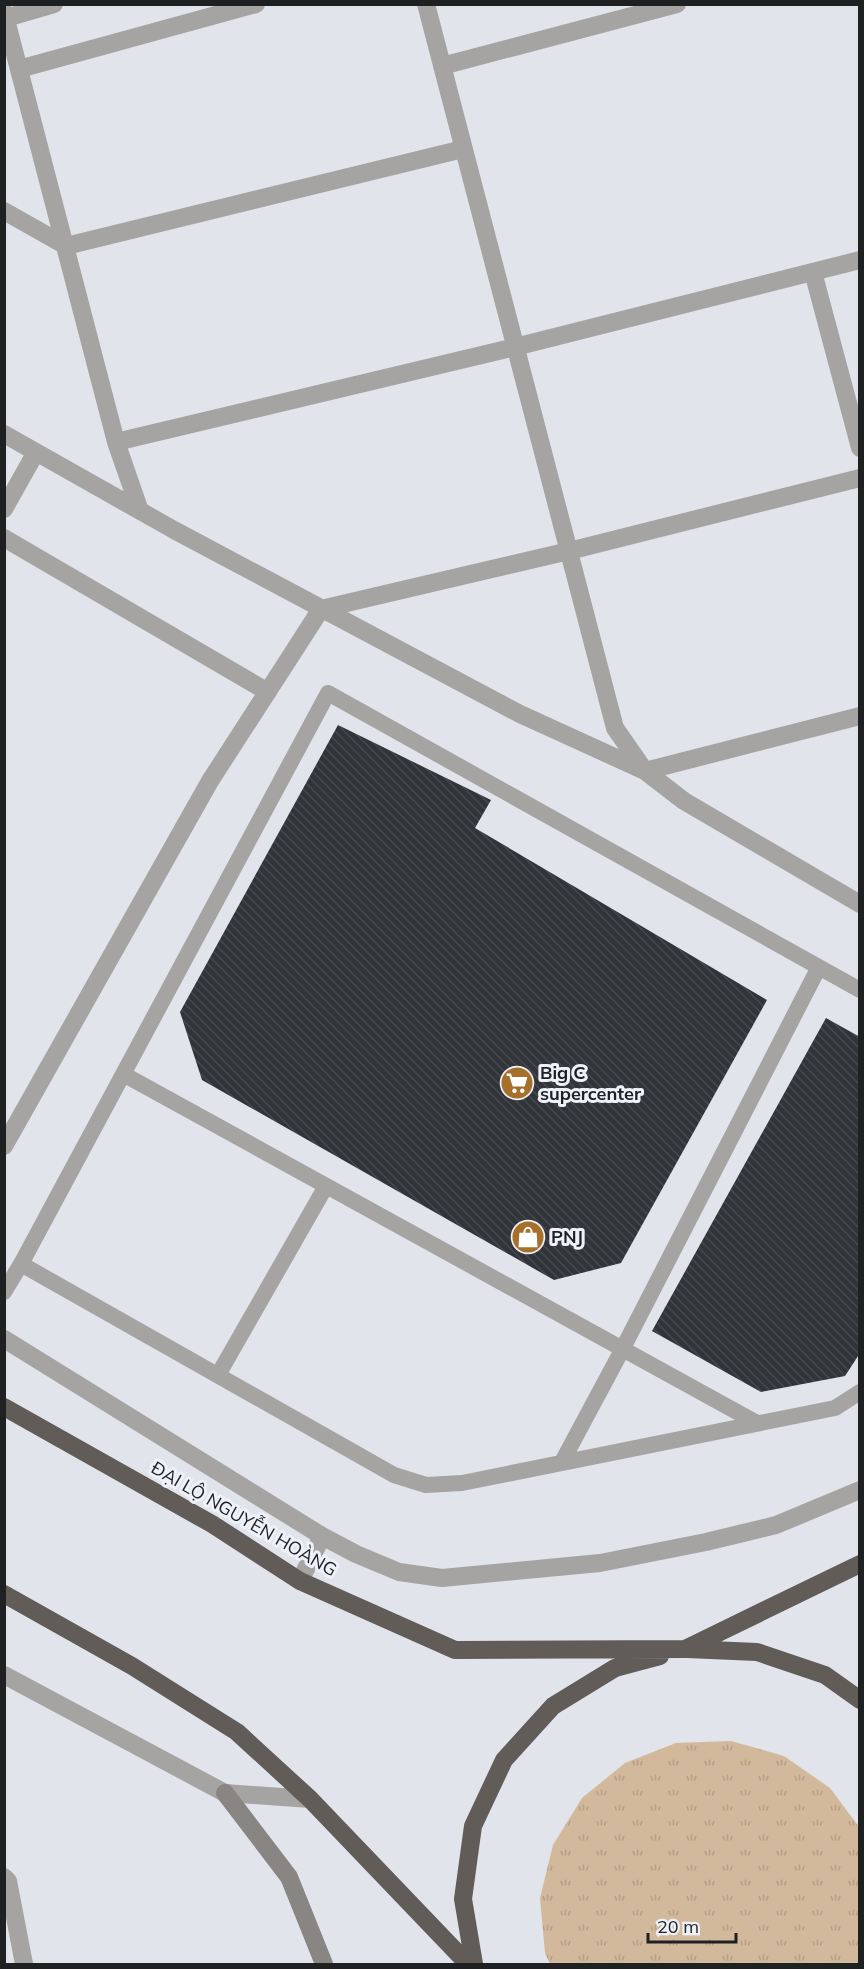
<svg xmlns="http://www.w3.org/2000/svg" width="864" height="1969" font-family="Mulish,sans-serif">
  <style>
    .grass { fill: url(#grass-tufts) }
    .building { fill: url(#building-back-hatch) }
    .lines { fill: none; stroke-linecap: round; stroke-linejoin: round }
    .lane { stroke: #a6a4a2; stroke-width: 16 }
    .street { stroke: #a6a4a2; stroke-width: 18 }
    .secondary { stroke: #888582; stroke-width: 18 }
    .highway { stroke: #615c58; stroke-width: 18 }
    .labels { text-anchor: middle; stroke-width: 6; stroke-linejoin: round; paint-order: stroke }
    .poi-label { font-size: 18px; font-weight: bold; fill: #1e2022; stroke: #eef1f8; text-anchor: start }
    .street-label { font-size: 18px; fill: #1e2022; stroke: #eef1f8 }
  </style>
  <defs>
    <pattern id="grass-tufts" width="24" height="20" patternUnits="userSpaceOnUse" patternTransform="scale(1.5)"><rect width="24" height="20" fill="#d3b99c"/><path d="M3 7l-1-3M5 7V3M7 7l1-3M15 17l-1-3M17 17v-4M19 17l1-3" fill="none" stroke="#b59f86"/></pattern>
    <pattern id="building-back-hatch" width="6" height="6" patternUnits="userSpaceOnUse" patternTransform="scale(1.5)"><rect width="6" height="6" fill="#313439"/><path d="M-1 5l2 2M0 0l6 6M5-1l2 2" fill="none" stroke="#46484d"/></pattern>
  </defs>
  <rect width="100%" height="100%" fill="#e1e4ea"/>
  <path class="grass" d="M731 1741 784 1756 830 1788 859 1827V1964H550L545 1953 540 1898 553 1845 582 1798 625 1763 676 1743Z"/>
  <path class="building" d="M338 725 491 800 475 828 767 1000 621 1263 554 1280 202 1080 180 1012Z
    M826 1018 860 1037V1353L845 1376 761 1392 652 1331Z"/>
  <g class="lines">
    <path class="lane" d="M123 1074 757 1423
      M21 1264 394 1475 426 1485 462 1483 835 1408 860 1392
      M4 1292 21 1264 328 693 860 990
      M218 1375 326 1186
      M562 1462 622 1350 819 967"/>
    <path class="street" d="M426 4 615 728 645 771 684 801 860 904
      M4 12 116 442
      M6 18 54 4
      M442 66 677 4
      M19 69 256 4
      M4 211 66 246 463 149
      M813 272 860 448
      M4 434 174 530 520 714 645 771 860 716
      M4 509 36 452
      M140 511 116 442 515 347 860 260
      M4 538 268 692
      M4 1146 210 781 321 609 569 551 860 478
      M4 1339 322 1536 356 1554 399 1572 442 1578 600 1563 706 1542 776 1525 860 1490
      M300 1581 322 1536
      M4 1675 225 1793 310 1799
      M4 1877 8 1881 24 1964"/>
    <path class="secondary" d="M225 1793 289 1877 324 1964"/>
    <path class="highway" d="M4 1407 212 1524 300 1581 455 1650 685 1649 860 1564
      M4 1594 132 1666 237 1732 310 1799 468 1964
      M687 1649 757 1652 825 1675 860 1700
      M474 1964 463 1899 473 1826 504 1760 553 1706 615 1668 660 1656"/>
  </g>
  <defs>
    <symbol id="supermarket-disc" viewBox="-11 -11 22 22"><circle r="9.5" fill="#a66f2a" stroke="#eef1f8"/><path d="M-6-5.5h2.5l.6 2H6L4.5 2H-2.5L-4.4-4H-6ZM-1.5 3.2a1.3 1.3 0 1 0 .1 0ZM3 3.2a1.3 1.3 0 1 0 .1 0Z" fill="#fff"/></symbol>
    <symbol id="shop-disc" viewBox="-11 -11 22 22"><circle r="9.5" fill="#a66f2a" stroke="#eef1f8"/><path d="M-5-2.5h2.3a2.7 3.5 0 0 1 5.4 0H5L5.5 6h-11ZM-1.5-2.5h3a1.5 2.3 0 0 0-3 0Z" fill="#fff"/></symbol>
  </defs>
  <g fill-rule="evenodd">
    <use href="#supermarket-disc" x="498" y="1064" width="38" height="38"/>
    <use href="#shop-disc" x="509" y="1218" width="38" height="38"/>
  </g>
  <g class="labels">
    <g class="poi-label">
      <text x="540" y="1079">Big C<tspan x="540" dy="21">supercenter</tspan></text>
      <text x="551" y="1243">PNJ</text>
    </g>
    <g class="street-label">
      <text transform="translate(244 1519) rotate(30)" y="6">ĐẠI LỘ NGUYỄN HOÀNG</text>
    </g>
  </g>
  <rect width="864" height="1969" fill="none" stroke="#1e2022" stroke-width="12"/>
  <path d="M648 1933v9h88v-9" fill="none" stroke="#1e2022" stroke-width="3"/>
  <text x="657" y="1933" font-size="18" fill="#1e2022" stroke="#eef1f8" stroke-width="4.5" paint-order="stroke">20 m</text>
</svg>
